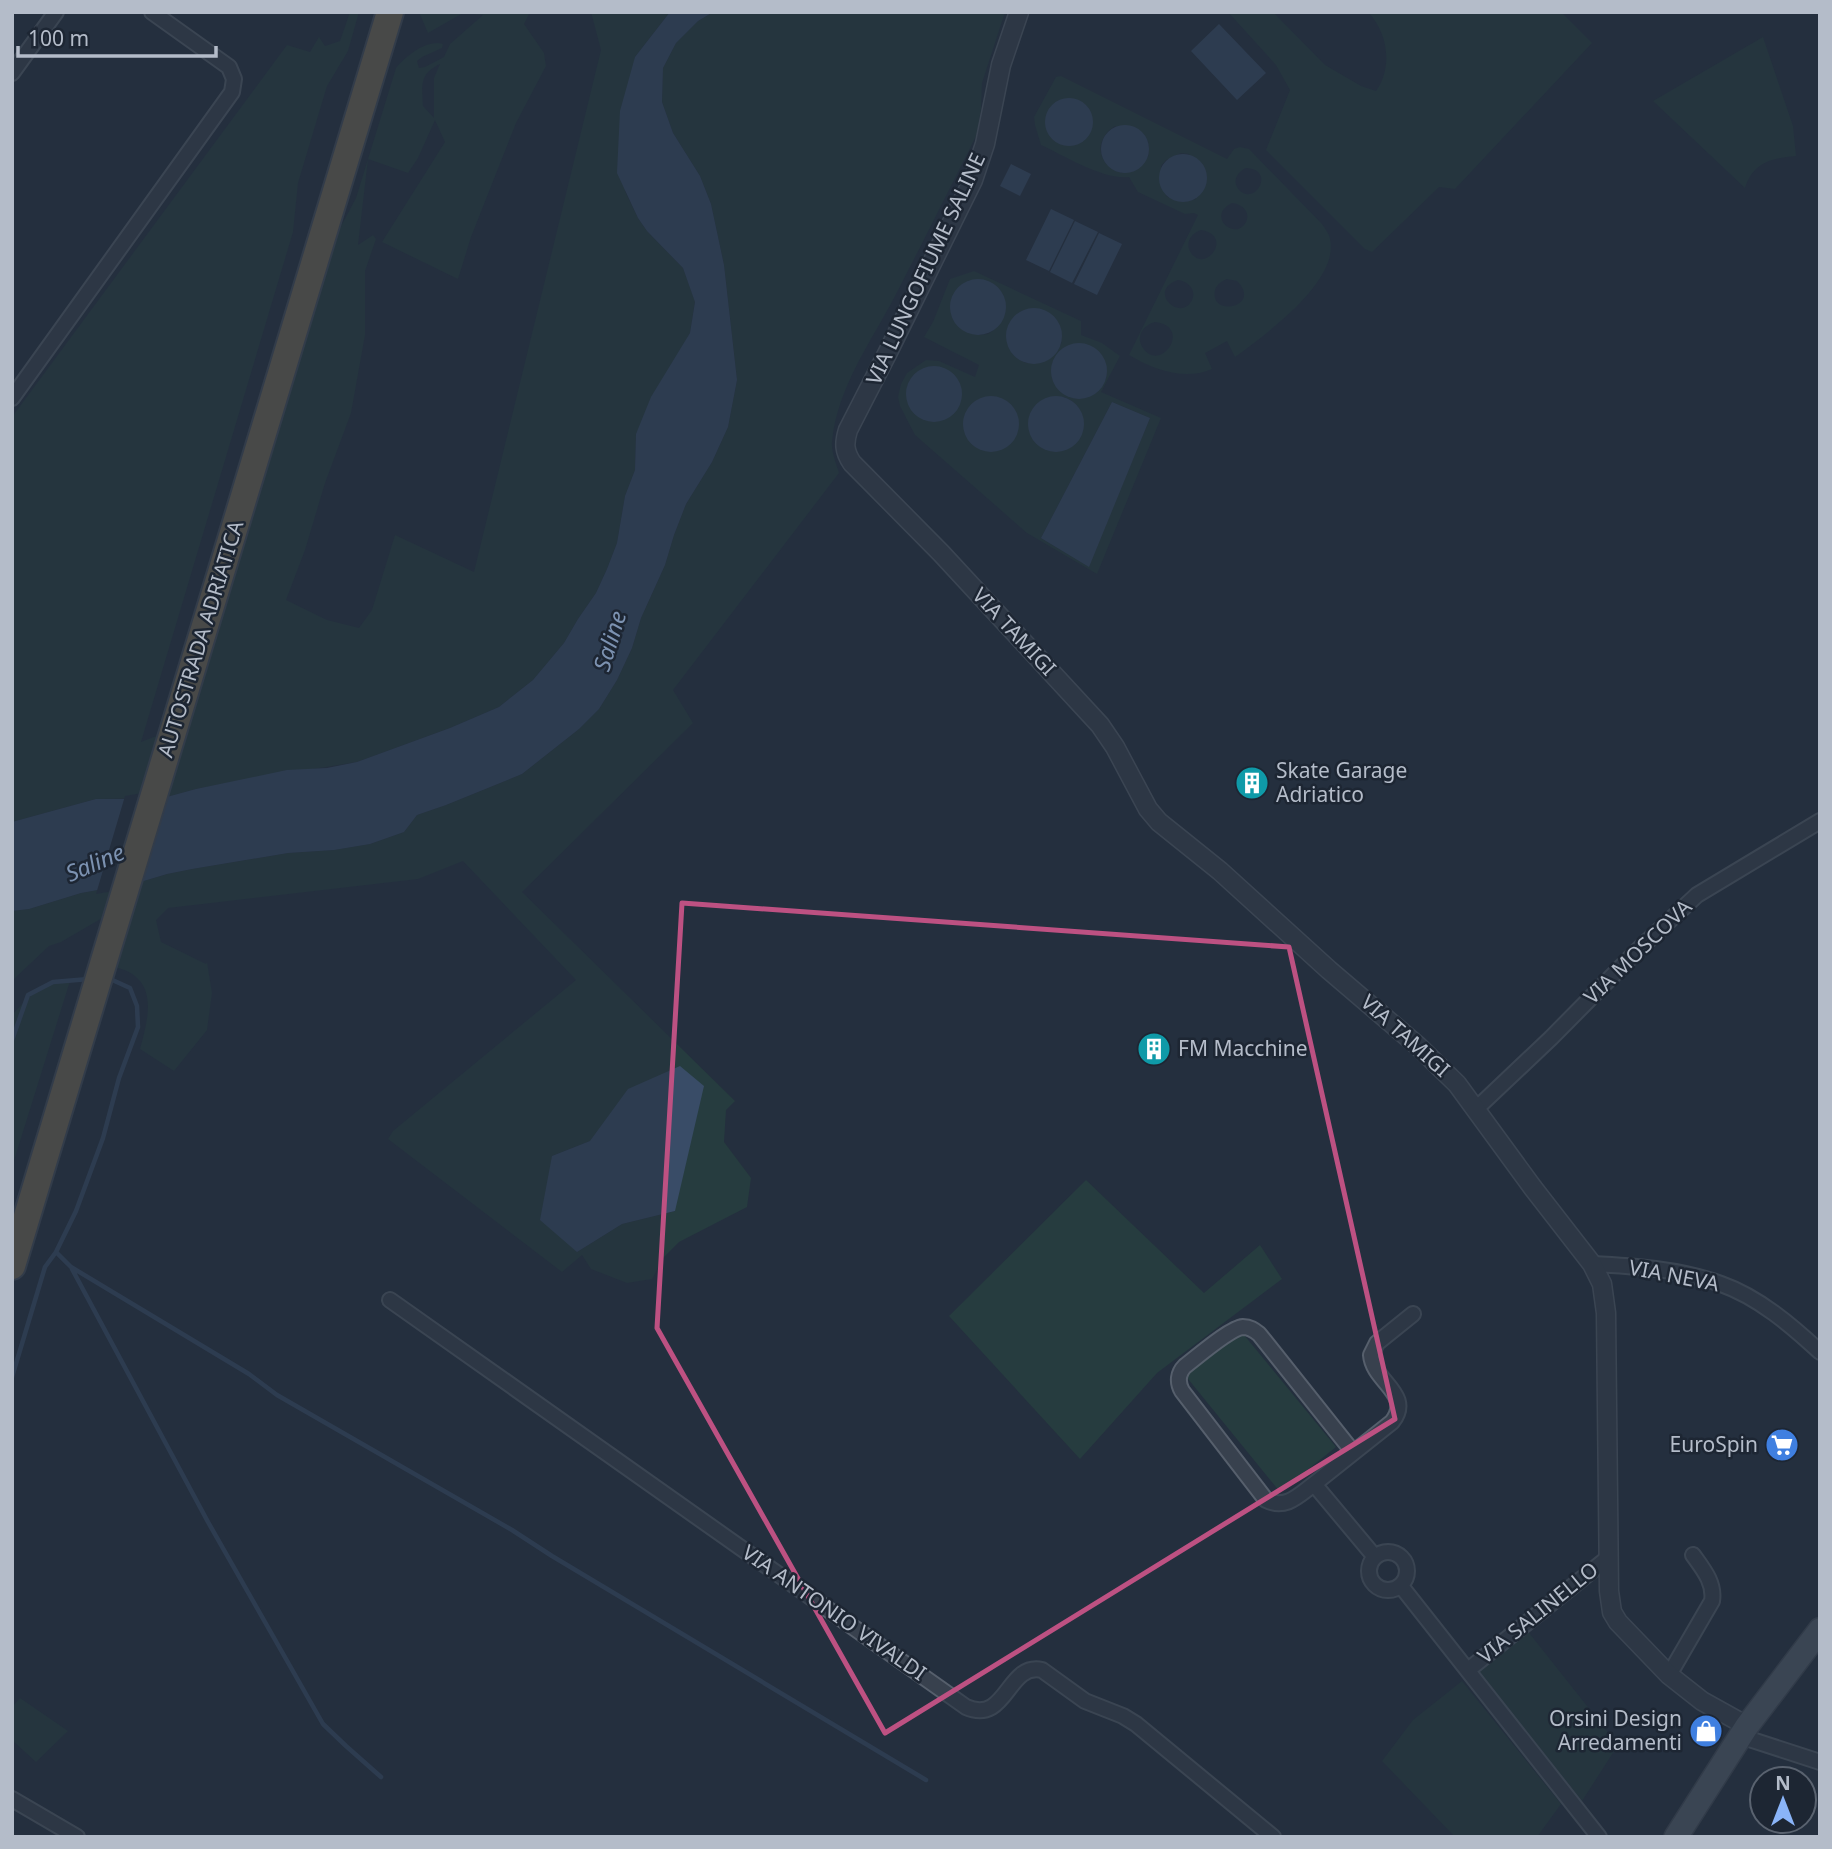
<svg xmlns="http://www.w3.org/2000/svg" width="1832" height="1849" font-family="'Noto Sans',sans-serif">
  <style>
    .green { fill: #263c3f; fill-rule: evenodd }
    .water { fill: #394c67 }
    .pier { fill: #242f3e }
    .lines { fill: none; stroke-linecap: round; stroke-linejoin: round }
    .stream { stroke: #394c67; stroke-width: 4.5 }
    .minor-casing { stroke: #565f6c; stroke-width: 18 }
    .tertiary-casing { stroke: #565f6c; stroke-width: 21 }
    .primary-casing { stroke: #414a57; stroke-width: 26 }
    .motorway-casing { stroke: #434c59; stroke-width: 30 }
    .minor { stroke: #38414e; stroke-width: 14 }
    .tertiary { stroke: #38414e; stroke-width: 18 }
    .primary { stroke: #56606e; stroke-width: 23 }
    .motorway { stroke: #746855; stroke-width: 26 }
    .marked { fill: none; stroke: #bd5182; stroke-width: 5; stroke-linejoin: round }
    .labels { text-anchor: middle; stroke-width: 5; stroke-linejoin: round; paint-order: stroke }
    .street-label { font-size: 21px; fill: #b4bcc9; stroke: #1d2633 }
    .poi-label { font-size: 21px; fill: #b4bcc9; stroke: #1d2633; text-anchor: start }
    .water-label { font-size: 23px; font-style: italic; fill: #7c92b1; stroke: #1d2633 }
  </style>
  <rect width="100%" height="100%" fill="#242f3e"/>
  <path class="green" d="M350 12H359L348 51 327 86 298 183 293 232 141 742 187 724 238 566 338 232 356 198 396 68C406 56 427 39 443 44L442 48 422 57 417 61 419 68 425 67 444 57 450 44 483 15 463 13 428 33 419 12H530L524 24 544 53 546 66 516 123 471 237 458 279 382 242 445 142 435 120 418 158 408 173 368 159 358 245 373 235 376 239 365 271V335L351 413 325 483 305 550 286 600 327 620 359 628 372 610 395 535 474 572 601 50 591 12H670L635 57 625 191 638 218 647 231 683 268 695 301 690 333 636 434 635 470 625 496 617 543 607 569 596 593 578 619 564 643 533 680 499 707 450 728 357 762 238 781 196 789 163 798 96 799 12 822V417L287 45 310 52 319 37 325 46 340 41ZM440 64 434 78V118L423 106C422 86 419 74 440 64Z
    M713 12H1005L982 83 981 109 977 134C950 188 923 242 895 296 871 342 837 388 832 442 831 451 836 463 839 473L673 690 693 723 522 892 735 1101 726 1110 724 1142 751 1178 747 1207 679 1242 664 1257 652 1279 627 1283 591 1269 582 1255 562 1272 388 1139 393 1131 576 980 463 861 418 879 168 908 156 920 161 942 206 964 207 962 212 993 207 1030 174 1071 140 1049C150 1012 159 976 111 966L128 903 61 942 49 946 15 978 12 983V911L29 909 81 893 137 883 167 874 192 869 288 853 334 850 370 844 404 832 417 815 446 805 522 774 579 729 599 709 617 680 632 648 641 618 665 565 674 535 686 504 712 462 728 427 737 380 724 265 711 204 700 176 673 133 662 102 663 68 676 43 698 21ZM590 1141 675 1211 622 1224 577 1252 552 1156Z
    M1228 12H1273L1325 65 1361 86 1376 91C1393 67 1388 33 1368 12H1561L1592 43 1455 189 1439 187 1372 252 1365 249 1266 150 1290 90 1276 65Z
    M1763 37 1793 126 1796 156C1771 158 1753 163 1745 188L1653 101Z
    M1061 76 1227 159 1234 149 1240 147 1249 149 1322 224C1325 229 1329 233 1330 239 1340 281 1265 335 1235 357L1227 341 1205 353 1212 369C1185 381 1154 370 1129 355L1198 215 1194 213 1185 214 1138 192 1129 177C1103 180 1065 156 1041 145L1035 125 1034 117 1056 77ZM1115 126 1148 141 1149 149 1148 157 1122 173C1097 166 1093 140 1115 126ZM1181 153 1189 154 1196 199C1184 203 1176 202 1166 196L1161 166 1166 160ZM1246 168C1275 169 1257 205 1240 191 1231 182 1237 172 1246 168ZM1232 203C1241 204 1251 211 1246 222 1236 242 1205 216 1232 203ZM1201 230C1234 235 1206 274 1191 253 1184 242 1192 233 1201 230ZM1227 279 1237 281C1263 307 1209 318 1215 290 1217 284 1222 281 1227 279ZM1178 280C1187 281 1197 289 1192 300 1181 323 1146 291 1178 280ZM1155 322C1193 326 1161 374 1143 348 1135 337 1143 325 1155 322Z
    M974 271 1081 321V335L1102 343 1120 356 1101 392 1161 418 1097 574 1027 533 915 435 900 406 898 397 901 384 907 373 926 360 939 361 975 377 979 365 924 337 933 322 950 279ZM977 280 985 281 995 329 988 334 979 335 968 281ZM1024 310 1062 335 1061 344 1057 352 1026 363 1018 359 1012 353 1011 321 1017 314ZM1078 344C1087 345 1090 348 1097 354 1111 368 1109 379 1096 393L1052 364C1057 352 1065 346 1078 344ZM933 366 957 409C921 449 878 378 933 366ZM990 396C1000 397 1006 400 1013 407L1014 439C1005 449 997 452 983 450ZM1064 397 1072 401 1078 407 1079 439 1073 445 1066 450 1033 408C1042 398 1050 397 1064 397ZM1112 402 1150 418 1088 566 1041 538Z
    M70 981 12 1167 13 1014C31 994 42 983 70 981Z
    M1086 1180 1204 1293 1260 1245 1282 1279 1157 1373 1080 1459 949 1316Z
    M1240 1330 1336 1447 1280 1492 1184 1374Z
    M1526 1629 1618 1745 1582 1801 1477 1670Z
    M1462 1681 1561 1804 1537 1837H1455L1382 1761 1413 1720Z
    M20 1698 68 1731 36 1762 12 1740V1707Z"/>
  <path class="water" d="M670 12H713L698 21 676 43 663 68 662 102 673 133 700 176 711 204 724 265 737 380 728 427 712 462 686 504 674 535 665 565 641 618 632 648 617 680 599 709 579 729 522 774 446 805 417 815 404 832 370 844 334 850 288 853 192 869 167 874 137 883 81 893 29 909 12 911V822L96 799H124L143 796 163 798 196 789 287 770 327 768 357 762 450 728 499 707 533 680 564 643 578 619 596 593 607 569 617 543 625 496 635 470 636 434 651 397 690 333 695 302 683 268 647 231 638 218 617 173 620 111 635 57Z
    M1219 24 1266 73 1237 100 1191 51Z
    M1045 122a24 24 0 1 1 48 0a24 24 0 1 1-48 0Z
    M1101 149a24 24 0 1 1 48 0a24 24 0 1 1-48 0Z
    M1159 178a24 24 0 1 1 48 0a24 24 0 1 1-48 0Z
    M1011 164 1031 174 1020 196 1000 186Z
    M1051 209 1074 220 1049 271 1026 260Z
    M1075 221 1098 232 1072 283 1050 272Z
    M1099 233 1122 244 1097 295 1074 284Z
    M950 307a28 28 0 1 1 56 0a28 28 0 1 1-56 0Z
    M1006 336a28 28 0 1 1 56 0a28 28 0 1 1-56 0Z
    M1051 371a28 28 0 1 1 56 0a28 28 0 1 1-56 0Z
    M906 394a28 28 0 1 1 56 0a28 28 0 1 1-56 0Z
    M963 424a28 28 0 1 1 56 0a28 28 0 1 1-56 0Z
    M1028 424a28 28 0 1 1 56 0a28 28 0 1 1-56 0Z
    M1112 402 1150 418 1089 567 1041 538Z
    M680 1066 704 1086 675 1211 622 1224 577 1252 540 1220 552 1156 590 1141 628 1089Z"/>
  <path class="pier" d="M142 793 136 887 96 894 125 796Z"/>
  <g class="lines">
    <path class="stream" d="M108 978 130 988 137 1006 138 1027 119 1078 103 1138 76 1211 56 1252 71 1267 249 1374 277 1395 512 1530 552 1556 926 1780
      M12 1040 28 995 53 982 89 979
      M72 1269 208 1522 323 1724 346 1746 381 1777
      M12 1377 45 1267 56 1252"/>
    <defs>
      <path id="minor" d="M12 73 56 12
        M12 398 232 92 234 79 229 67 152 12
        M1476 1109 1551 1038 1640 948 1697 895 1820 821
        M1592 1264C1634 1266 1681 1269 1721 1284 1758 1297 1791 1325 1820 1352
        M390 1300 966 1707C1007 1725 1007 1662 1042 1670L1085 1701 1123 1716 1136 1724 1273 1837
        M1353 1452 1259 1334C1254 1330 1250 1327 1243 1327 1230 1328 1197 1357 1185 1366 1178 1373 1177 1382 1182 1391L1266 1500C1286 1510 1299 1495 1314 1484L1375 1557
        M1314 1484 1392 1422C1414 1394 1373 1382 1371 1355L1377 1343 1413 1314
        M1369 1571a19 19 0 1 1 38 0a19 19 0 1 1-38 0Z
        M1401 1586 1599 1837
        M1468 1670 1609 1557
        M1669 1675 1712 1601C1715 1583 1703 1569 1693 1555
        M1740 1736 1820 1762
        M12 1799 77 1837"/>
      <path id="tertiary" d="M1019 12 1001 65 985 144 973 180 888 352 848 430C844 443 844 451 852 463L941 553 1100 725 1115 747 1148 809 1159 822 1220 871 1329 970 1418 1046 1457 1084 1533 1188 1592 1264 1602 1284 1606 1313 1609 1591 1612 1612 1618 1622 1669 1675 1702 1701 1747 1726"/>
      <path id="primary" d="M1676 1837 1747 1726 1820 1630"/>
      <path id="motorway" d="M12 1266 390 12"/>
    </defs>
    <use href="#minor" class="minor-casing"/>
    <use href="#tertiary" class="tertiary-casing"/>
    <use href="#primary" class="primary-casing"/>
    <use href="#motorway" class="motorway-casing"/>
    <use href="#minor" class="minor"/>
    <use href="#tertiary" class="tertiary"/>
    <use href="#primary" class="primary"/>
    <use href="#motorway" class="motorway"/>
  </g>
  <path d="M0 0H1832V1849H0ZM682 903 1289 947 1395 1419 885 1733 657 1328Z" fill="#242f3e" fill-opacity=".55" fill-rule="evenodd"/>
  <path class="marked" d="M682 903 1289 947 1395 1419 885 1733 657 1328Z"/>
  <defs>
    <symbol id="building-disc" viewBox="-11 -11 22 22"><circle r="9.5" fill="#0f9aa8" stroke="#1d2633"/><path d="M-4-6H4V6H1V3H-1V6H-4ZM-2.5-4.3h1.7v1.8h-1.7ZM.8-4.3h1.7v1.8H.8ZM-2.5-1h1.7V.8h-1.7ZM.8-1h1.7V.8H.8Z" fill="#fff"/></symbol>
    <symbol id="supermarket-disc" viewBox="-11 -11 22 22"><circle r="9.5" fill="#3f7fe0" stroke="#1d2633"/><path d="M-6-5.5h2.5l.6 2H6L4.5 2H-2.5L-4.4-4H-6ZM-1.5 3.2a1.3 1.3 0 1 0 .1 0ZM3 3.2a1.3 1.3 0 1 0 .1 0Z" fill="#fff"/></symbol>
    <symbol id="shop-disc" viewBox="-11 -11 22 22"><circle r="9.5" fill="#3f7fe0" stroke="#1d2633"/><path d="M-5-2.5h2.3a2.7 3.5 0 0 1 5.4 0H5L5.5 6h-11ZM-1.5-2.5h3a1.5 2.3 0 0 0-3 0Z" fill="#fff"/></symbol>
  </defs>
  <g fill-rule="evenodd">
    <use href="#building-disc" x="1233" y="764" width="38" height="38"/>
    <use href="#building-disc" x="1135" y="1030" width="38" height="38"/>
    <use href="#supermarket-disc" x="1763" y="1426" width="38" height="38"/>
    <use href="#shop-disc" x="1687" y="1712" width="38" height="38"/>
  </g>
  <g class="labels">
    <g class="street-label">
      <text transform="translate(926 269) rotate(-65)" y="7">VIA LUNGOFIUME SALINE</text>
      <text transform="translate(1014 632) rotate(47)" y="7">VIA TAMIGI</text>
      <text transform="translate(201 639) rotate(-73)" y="7">AUTOSTRADA ADRIATICA</text>
      <text transform="translate(1638 952) rotate(-44)" y="7">VIA MOSCOVA</text>
      <text transform="translate(1405 1036) rotate(42)" y="7">VIA TAMIGI</text>
      <text transform="translate(1674 1276) rotate(11)" y="7">VIA NEVA</text>
      <text transform="translate(834 1613) rotate(35)" y="7">VIA ANTONIO VIVALDI</text>
      <text transform="translate(1538 1613) rotate(-39)" y="7">VIA SALINELLO</text>
    </g>
    <g class="poi-label">
      <text x="1276" y="778">Skate Garage<tspan x="1276" dy="24">Adriatico</tspan></text>
      <text x="1178" y="1056">FM Macchine</text>
      <text x="1758" y="1452" text-anchor="end">EuroSpin</text>
      <text x="1682" y="1726" text-anchor="end">Orsini Design<tspan x="1682" dy="24">Arredamenti</tspan></text>
    </g>
    <g class="water-label">
      <text transform="translate(610 641) rotate(-73)" y="8">Saline</text>
      <text transform="translate(95 863) rotate(-23)" y="8">Saline</text>
    </g>
  </g>
  <rect width="1832" height="1849" fill="none" stroke="#b4bcc9" stroke-width="28"/>
  <g transform="translate(1783 1800)"><circle r="33" fill="#1d2633" stroke="#59626f" stroke-width="2"/>
  <path d="M0-5L12 26L0 18L-12 26Z" fill="#8ab4f8"/>
  <text y="-10" font-size="19" font-weight="bold" text-anchor="middle" fill="#b4bcc9">N</text>
  </g>
  <path d="M18 46v10h198v-10" fill="none" stroke="#b4bcc9" stroke-width="3.5"/>
  <text x="28" y="46" font-size="21" fill="#b4bcc9" stroke="#1d2633" stroke-width="5" paint-order="stroke">100 m</text>
</svg>
